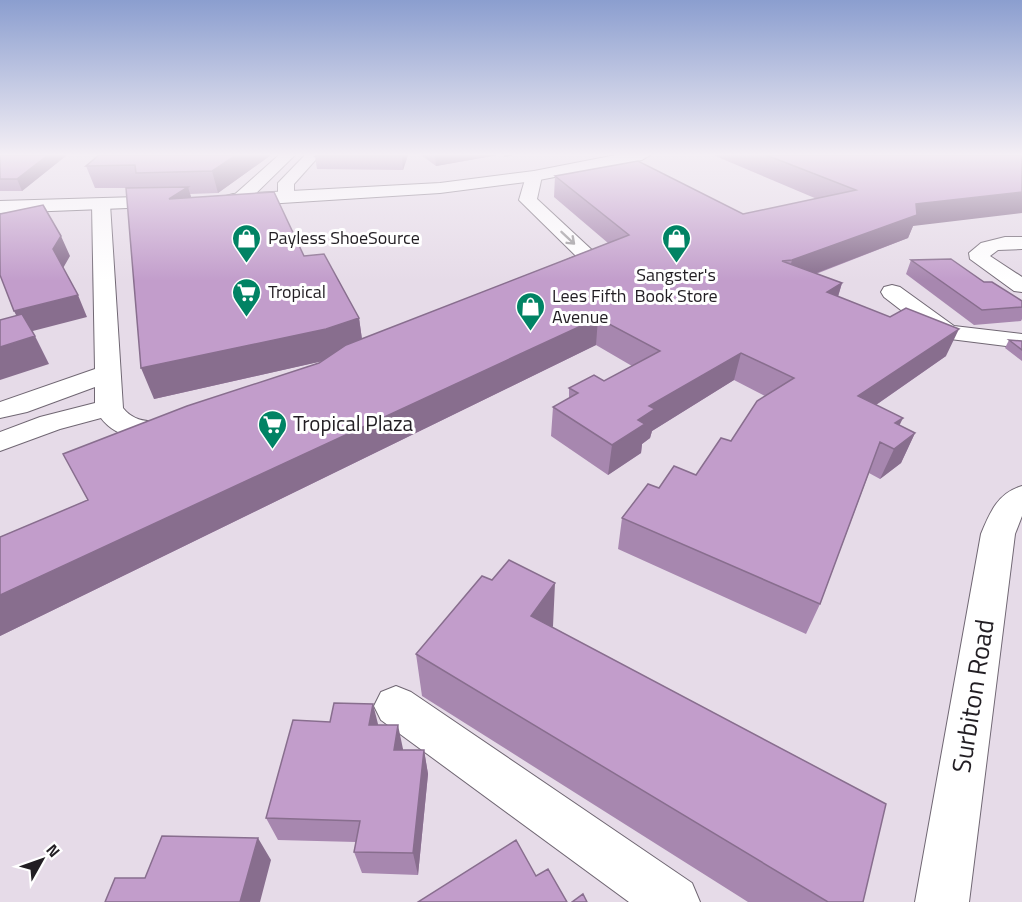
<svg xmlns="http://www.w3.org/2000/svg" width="1022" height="902" font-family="'Titillium Web',sans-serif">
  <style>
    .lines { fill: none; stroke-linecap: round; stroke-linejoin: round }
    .minor-casing { stroke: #706773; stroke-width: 2 }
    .major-casing { stroke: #706773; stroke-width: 2 }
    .minor { fill: #fff; fill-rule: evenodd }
    .major { fill: #fff; fill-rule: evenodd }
    .wall { fill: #a787af }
    .shaded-wall { fill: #886e8e }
    .building { fill: #c29dcb; stroke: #886e8e; stroke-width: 1.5 }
    .oneway { stroke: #9c9a9c }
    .labels { text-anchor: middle; stroke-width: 6; stroke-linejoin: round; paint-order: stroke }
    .far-poi-label { font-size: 18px; fill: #221e23; stroke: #fff; text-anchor: start }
    .poi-label { font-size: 21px; fill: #221e23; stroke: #fff; text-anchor: start }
    .near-street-label { font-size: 26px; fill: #221e23; stroke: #fff }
  </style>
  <rect width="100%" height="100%" fill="#e6dbe8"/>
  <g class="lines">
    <defs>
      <path id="minor" d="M279 155H295L245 204H233L230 200 233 196Z
        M305 155H320L294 184V191L299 197 297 201H285L278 192V183Z
        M534 171 542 176 537 199 593 251 596 255 590 266 556 278 549 276 546 272 549 268 576 256 519 200 526 176Z
        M101 199 107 200 110 204 123 408C138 427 159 419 180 425L184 431 180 437C155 444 118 441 101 418L60 429 0 451V432L40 417 95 403V387L27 412 0 418V402L95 369 92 204 95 200Z
        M1005 237H1022V249L998 250 990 256 1022 277V292L1014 291 970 259 969 253 981 243Z
        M892 285 900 287 954 326 1022 334V348L942 338 932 334 884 297 881 292 884 287Z
        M1022 486V516L1015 534 969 902H915L981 534C990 512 998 493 1022 486Z
        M396 686 411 692 692 883 700 902H629L381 720 374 706 381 692Z"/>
      <path id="major" d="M616 155H650L642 160 534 181 440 193 233 206 226 204 224 200 226 196 233 194 440 183 534 171Z
        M172 196 179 198 181 202 179 206 0 213V201Z"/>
    </defs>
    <use href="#minor" class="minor-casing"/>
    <use href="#major" class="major-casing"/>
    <use href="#minor" class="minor"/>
    <use href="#major" class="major"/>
  </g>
  <path class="wall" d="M0 155H67L22 191H0Z
    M271 155 218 193 190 194 191 197 304 256 359 318 362 339 608 243 554 197 555 176 743 214 817 199 713 155H1022L913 226 908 238 816 274 842 283 838 297 946 356 876 405 899 425 915 433 901 463 880 479 869 473 820 604 806 634 618 549 622 518 659 488 696 475 731 441 765 396 734 380 652 431 650 438 642 444 641 453 608 475 551 436 553 407 569 398V388L604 381 632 366 596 345 0 636V537L88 500 322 361 154 399 141 188H95L86 166Z
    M316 155H408L403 170 317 169 315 156Z
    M421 155H498L436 166Z
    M911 260 984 282 1022 301V319L1021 321 974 325 906 274Z
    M1009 340 1022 341V361L1005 348Z
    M553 626 552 627 863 902H748L422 696 416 654Z
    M378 725 403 749V750H424L428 774 418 875 362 873 354 852 356 842 278 840 266 818Z"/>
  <path class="shaded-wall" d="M48 155H67L22 191 17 179Z
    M236 155H271L218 193 212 171Z
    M402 155H408L403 170 402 156Z
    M435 155H498L436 166Z
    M504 155H515L504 157Z
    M188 187 195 210 169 199Z
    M1022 192V213L913 226 908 238 785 285 792 260 916 204Z
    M61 236 70 256 62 270 53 249Z
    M842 283 834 309 827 292Z
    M78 295 87 317 25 333 14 311Z
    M359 318 363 347 332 359 154 399 141 368Z
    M598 318 596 345 0 636V595Z
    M959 329 946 356 847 425 858 396Z
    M35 336 49 364 0 380V347Z
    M741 353 734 380 652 431 650 438 642 444 641 453 608 475 612 445 638 420 649 406Z
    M903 418 889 447 895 423Z
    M915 433 901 463 880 479 894 449Z
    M555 583 553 626 529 658 531 616Z
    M373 704 379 728 369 725Z
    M398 725 403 749 400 774 394 750Z
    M424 750 428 774 418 875 413 853Z
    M258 838 271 860 260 902H240Z"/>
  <path class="building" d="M0 155H48L17 179H0Z
    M99 155H236L212 171 136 173 135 165 86 166Z
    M316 155H402V156H315Z
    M766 155H1022V192L916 204 917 215 792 260 782 261 842 283 827 292 890 317 906 308 959 329 858 396 903 418 895 423 915 433 894 449 880 442 820 604 622 518 648 484 659 488 674 466 696 475 721 438 731 441 757 401 794 378 741 353 649 406 655 409 638 420 645 424 612 445 553 407 578 393 569 388 594 375 604 381 660 351 598 318 0 595V537L88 500 63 454 187 406 319 363 346 345 629 235 555 176 638 161 743 214 856 190Z
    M188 187 169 199 274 192 304 256 324 254 359 318 326 329 141 368 126 188Z
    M43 205 61 236 53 249 78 295 14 311 0 275V214Z
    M951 259 984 282H992L1022 301V307L982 310 911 260Z
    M22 314 35 336 0 347V320Z
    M1009 340 1022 341V350Z
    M509 560 555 583 531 616 886 804 863 902H828L416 654 482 576 492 580Z
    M334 703 373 704 369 725H398L394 750H424L413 853 354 852 360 821 266 818 293 720 330 722Z
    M162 836 258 838 240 902H105L115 878H145Z
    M516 840 536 876 548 869 567 902H418Z
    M583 894 587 902H572Z"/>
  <defs><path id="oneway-shaft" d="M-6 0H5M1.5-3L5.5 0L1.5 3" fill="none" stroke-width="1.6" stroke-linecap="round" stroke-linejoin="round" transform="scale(1.5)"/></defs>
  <use class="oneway" href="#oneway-shaft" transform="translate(568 238) rotate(43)"/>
  <linearGradient id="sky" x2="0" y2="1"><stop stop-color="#8b9ecf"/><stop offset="0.55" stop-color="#f4eff5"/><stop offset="1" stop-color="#f4eff5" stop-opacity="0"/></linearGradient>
  <rect width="1022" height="281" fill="url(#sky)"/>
  <defs>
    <symbol id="shop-pin" viewBox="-11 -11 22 30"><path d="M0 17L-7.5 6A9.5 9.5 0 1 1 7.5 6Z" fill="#018364" stroke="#fff"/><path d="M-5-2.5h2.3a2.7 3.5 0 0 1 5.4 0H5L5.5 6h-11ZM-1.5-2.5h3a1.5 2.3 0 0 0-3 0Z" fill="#fff"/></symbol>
    <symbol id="supermarket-pin" viewBox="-11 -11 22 30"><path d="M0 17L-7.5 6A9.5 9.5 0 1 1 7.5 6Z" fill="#018364" stroke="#fff"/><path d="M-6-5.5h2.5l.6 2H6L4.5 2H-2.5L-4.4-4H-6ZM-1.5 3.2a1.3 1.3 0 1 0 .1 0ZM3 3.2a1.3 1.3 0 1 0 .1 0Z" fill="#fff"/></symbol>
  </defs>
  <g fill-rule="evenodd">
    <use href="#shop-pin" x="230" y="222" width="33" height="45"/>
    <use href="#shop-pin" x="660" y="222" width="33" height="45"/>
    <use href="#supermarket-pin" x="230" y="276" width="33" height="45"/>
    <use href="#shop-pin" x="514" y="290" width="33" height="45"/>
    <use href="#supermarket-pin" x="256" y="408" width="33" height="45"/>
  </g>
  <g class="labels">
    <g class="far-poi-label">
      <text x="268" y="244">Payless ShoeSource</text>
      <text x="676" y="281" text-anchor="middle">Sangster's<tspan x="676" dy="21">Book Store</tspan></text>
      <text x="268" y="298">Tropical</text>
      <text x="552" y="302">Lees Fifth<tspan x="552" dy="21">Avenue</tspan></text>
    </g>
    <g class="poi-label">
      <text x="293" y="431">Tropical Plaza</text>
    </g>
    <g class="near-street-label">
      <text transform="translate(973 696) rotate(-81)" y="9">Surbiton Road</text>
    </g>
  </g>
  <g transform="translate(42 860) rotate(50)" stroke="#ffffff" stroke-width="4.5" paint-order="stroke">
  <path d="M0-4.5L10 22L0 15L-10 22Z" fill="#221e23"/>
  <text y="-9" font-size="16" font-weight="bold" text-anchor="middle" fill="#221e23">N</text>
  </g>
</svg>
